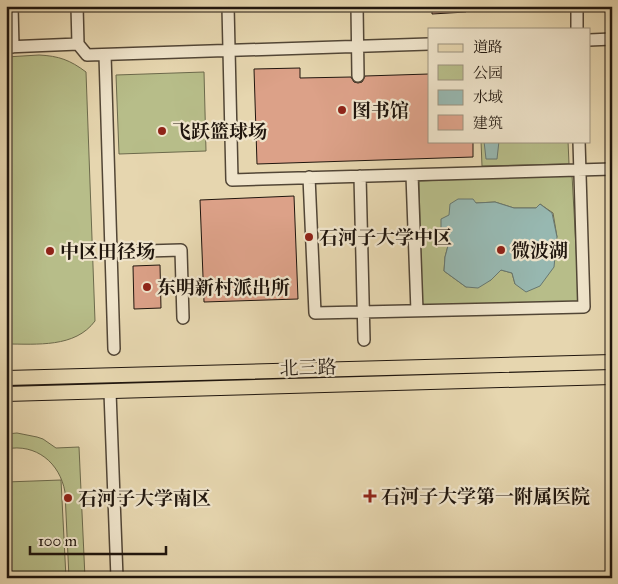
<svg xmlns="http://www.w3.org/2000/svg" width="618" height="584" font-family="'IM FELL Great Primer','Noto Serif SC',serif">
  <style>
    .green { fill: #b7bd89; stroke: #6c6a4c; fill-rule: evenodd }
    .water { fill: #97b8b1; stroke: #677770 }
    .building { fill: #dca188; stroke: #20160e }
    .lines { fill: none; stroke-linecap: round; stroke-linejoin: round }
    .minor-casing { stroke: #524636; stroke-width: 14 }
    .major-casing { stroke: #20160e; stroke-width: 16 }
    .minor { stroke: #efe4cb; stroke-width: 11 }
    .major { stroke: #e6d6af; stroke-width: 14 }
    .poi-dot { fill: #8f2418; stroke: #efe4cb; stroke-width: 2 }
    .labels { text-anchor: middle; stroke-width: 4.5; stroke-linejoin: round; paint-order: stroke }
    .poi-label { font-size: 19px; font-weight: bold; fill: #20160e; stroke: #efe4cb; text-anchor: start }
    .street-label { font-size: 19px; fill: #20160e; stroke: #efe4cb }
  </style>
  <rect width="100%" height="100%" fill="#e6d6af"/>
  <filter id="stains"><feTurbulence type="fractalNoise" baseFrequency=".004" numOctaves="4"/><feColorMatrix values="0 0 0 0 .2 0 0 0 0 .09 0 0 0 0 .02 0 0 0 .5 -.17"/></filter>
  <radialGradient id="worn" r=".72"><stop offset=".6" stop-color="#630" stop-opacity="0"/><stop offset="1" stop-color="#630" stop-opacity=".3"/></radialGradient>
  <path class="green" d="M39 55C59 56 70 60 86 72L95 321C75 348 37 344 6 344V57Z
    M204 72 206 151 119 154 116 75Z
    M481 141H568L569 164 482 166Z
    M572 175 579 303 422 305 419 181ZM495 202 514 208H536L540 204 553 213 557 237 515 284 512 273 501 270 491 280 466 287 444 271 445 257 449 242 476 203Z
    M17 433 37 437 43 439 56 448 79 447 85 578H69L65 492C60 463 36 443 6 449V434Z
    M61 480 66 578H6V482Z"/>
  <path class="water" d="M484 141H499L497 159H486Z
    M458 199H473L476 203 495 202 514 208H536L540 204 552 213 557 237 554 267 540 286 526 292 515 284 512 273 501 270 491 280 478 288 466 287 444 271 445 257 449 242 441 231V219L449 215 450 204Z"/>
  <path class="building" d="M432 6H466V12L432 14Z
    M300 68V78L351 77 354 82 358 83 362 82 365 76 429 74V141H473V157L257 164 254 69Z
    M294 196 298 299 204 302 200 200Z
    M160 265 161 308 134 309 133 266Z"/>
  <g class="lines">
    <defs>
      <path id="minor" d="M12 6 13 47
        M77 6 78 44
        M228 6 232 180 612 169
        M357 6 358 76
        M577 6V29
        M589 40 612 39
        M6 47 78 44 87 55 429 44
        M105 55 114 349
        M412 175 417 311
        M360 176 364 340
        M309 177 315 313 584 307 579 141
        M111 252 181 250 183 318
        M110 392 117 578"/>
      <path id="major" d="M6 378 612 362
        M6 394 612 377"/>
    </defs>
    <use href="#minor" class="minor-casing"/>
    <use href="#major" class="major-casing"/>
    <use href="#minor" class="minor"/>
    <use href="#major" class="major"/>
  </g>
  <g class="poi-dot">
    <circle cx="342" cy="110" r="5"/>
    <circle cx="162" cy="131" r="5"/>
    <circle cx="309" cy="237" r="5"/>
    <circle cx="501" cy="250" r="5"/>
    <circle cx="50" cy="251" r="5"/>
    <circle cx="147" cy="287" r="5"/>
    <path d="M367.5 488.5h5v5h5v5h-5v5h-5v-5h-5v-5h5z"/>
    <circle cx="68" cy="498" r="5"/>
  </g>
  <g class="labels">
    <g class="poi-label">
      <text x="352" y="117">图书馆</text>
      <text x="172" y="138">飞跃篮球场</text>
      <text x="319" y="244">石河子大学中区</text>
      <text x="511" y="257">微波湖</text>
      <text x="60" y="258">中区田径场</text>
      <text x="157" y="294">东明新村派出所</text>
      <text x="381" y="503">石河子大学第一附属医院</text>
      <text x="78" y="505">石河子大学南区</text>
    </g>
    <g class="street-label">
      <text transform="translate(308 367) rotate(-2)" y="7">北三路</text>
    </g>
  </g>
  <rect width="618" height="584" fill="none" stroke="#e6d6af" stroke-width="25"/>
  <rect x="8" y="8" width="603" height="569" fill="none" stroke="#20160e" stroke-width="2.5"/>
  <rect x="12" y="12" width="593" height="559" fill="none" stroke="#20160e"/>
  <rect x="428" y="28" width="162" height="115" fill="#efe4cb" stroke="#9c927f"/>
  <rect x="438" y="44" width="25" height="8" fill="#e6d6af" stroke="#9c927f"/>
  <text x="473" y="52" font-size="15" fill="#20160e">道路</text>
  <rect x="438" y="65" width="25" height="15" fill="#b7bd89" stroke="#9c927f"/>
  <text x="473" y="78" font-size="15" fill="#20160e">公园</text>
  <rect x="438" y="90" width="25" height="15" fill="#97b8b1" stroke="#9c927f"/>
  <text x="473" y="102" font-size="15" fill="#20160e">水域</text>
  <rect x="438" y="115" width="25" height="15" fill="#dca188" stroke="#9c927f"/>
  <text x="473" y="128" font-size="15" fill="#20160e">建筑</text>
  <path d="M30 546v8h136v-8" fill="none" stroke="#20160e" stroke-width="2.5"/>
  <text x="38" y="546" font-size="15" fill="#20160e" stroke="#efe4cb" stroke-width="4" paint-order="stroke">100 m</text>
  <rect width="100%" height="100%" filter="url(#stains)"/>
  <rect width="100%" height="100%" fill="url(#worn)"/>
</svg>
